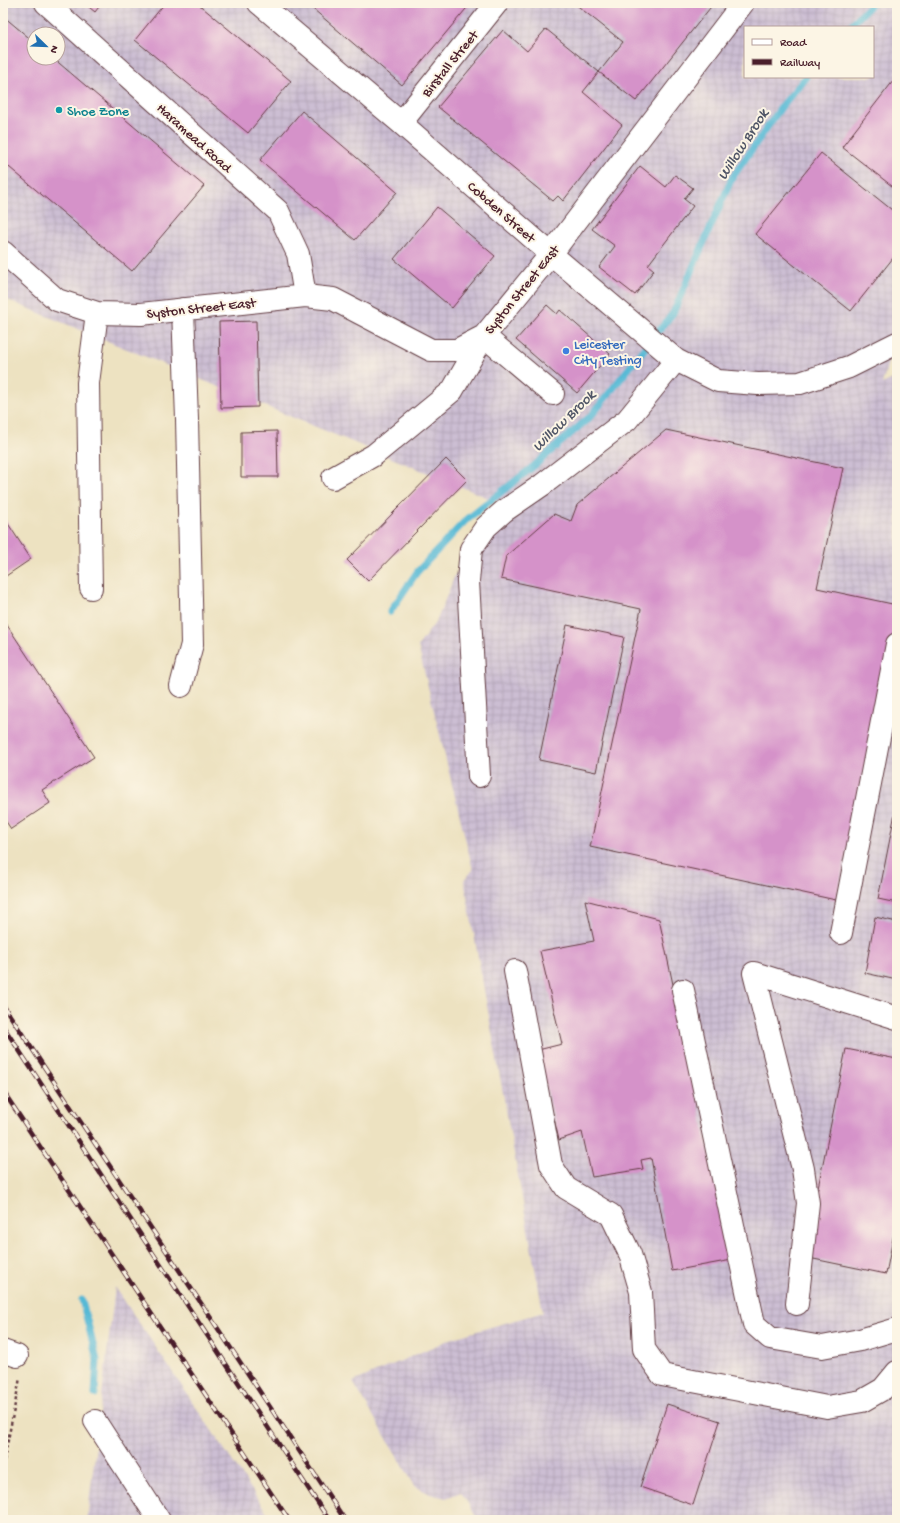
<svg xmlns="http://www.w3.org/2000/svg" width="900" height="1523" font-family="'Gochi Hand',sans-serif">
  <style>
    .industrial { fill: url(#industrial-grid); fill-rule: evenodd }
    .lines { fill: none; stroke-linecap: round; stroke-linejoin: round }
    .stream { stroke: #57b9d5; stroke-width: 7 }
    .building { fill: #d592c9 }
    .minor-casing { stroke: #623c42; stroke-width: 24 }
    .path { stroke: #623c42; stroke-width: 2.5; stroke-dasharray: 3 3; stroke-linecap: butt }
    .minor { stroke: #fff; stroke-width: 22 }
    .rail-casing { stroke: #4a1f2b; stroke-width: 4.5 }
    .rail { stroke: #fcf5e5; stroke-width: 3; stroke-dasharray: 9; stroke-linecap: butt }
    .culture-dot { fill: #0f9aa8; stroke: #fcf5e5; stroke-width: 1.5 }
    .shop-dot { fill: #3f7fe0; stroke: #fcf5e5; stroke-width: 1.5 }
    .labels { text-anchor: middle; stroke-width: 4; stroke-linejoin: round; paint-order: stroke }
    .street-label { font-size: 14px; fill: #4a1f2b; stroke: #fcf5e5 }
    .culture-label { font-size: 14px; fill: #0d838f; stroke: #fcf5e5; text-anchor: start }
    .shop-label { font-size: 14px; fill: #366cbe; stroke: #fcf5e5; text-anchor: start }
    .water-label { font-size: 15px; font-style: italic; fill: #4f5566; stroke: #fcf5e5 }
  </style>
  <defs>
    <pattern id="industrial-grid" width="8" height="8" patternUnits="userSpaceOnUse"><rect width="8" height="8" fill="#ccbed3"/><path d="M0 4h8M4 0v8" fill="none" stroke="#b1a3b5"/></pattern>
  </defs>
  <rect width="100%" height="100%" fill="#fcf5e5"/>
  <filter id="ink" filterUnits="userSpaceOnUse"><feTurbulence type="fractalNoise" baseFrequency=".025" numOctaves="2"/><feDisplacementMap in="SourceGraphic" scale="8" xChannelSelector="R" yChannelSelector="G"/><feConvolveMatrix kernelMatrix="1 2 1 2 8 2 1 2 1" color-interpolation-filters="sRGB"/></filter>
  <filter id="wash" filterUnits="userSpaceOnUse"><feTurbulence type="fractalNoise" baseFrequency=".012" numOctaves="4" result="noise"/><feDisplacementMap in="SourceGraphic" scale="16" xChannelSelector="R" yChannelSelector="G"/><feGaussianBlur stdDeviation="0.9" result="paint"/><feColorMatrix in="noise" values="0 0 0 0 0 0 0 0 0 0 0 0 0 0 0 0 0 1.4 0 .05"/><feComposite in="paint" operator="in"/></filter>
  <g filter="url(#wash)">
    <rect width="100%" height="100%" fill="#ede2c1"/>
    <path class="industrial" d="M3 3H897V331L882 384 897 377V1520H478L461 1492 446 1498 430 1494 415 1486 353 1382 453 1338 543 1312 464 880 473 870 418 646 437 620 455 575 475 550 520 511 3 298ZM745 27H873V77H745ZM34 34H58V58H34Z
      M115 1287 272 1520H87Z"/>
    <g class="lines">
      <path class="stream" d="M849 27 873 3
        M390 612 417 572 465 521 535 465 591 416 673 313 732 178 782 106 806 77
        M82 1300 97 1360 95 1394"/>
    </g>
    <g id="blocks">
      <path class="building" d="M84 3H102L95 12Z
        M165 3H197L291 81 248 133 135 40Z
        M306 3H471L402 85Z
        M574 3H714L636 101 599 72 623 42Z
        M3 16 34 42V58H53L204 186 132 271 3 162Z
        M546 29 599 72 583 92 622 125 563 201 558 196 553 201 438 107 503 30 527 51Z
        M897 76V190L842 147Z
        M302 111 397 192 355 240 260 160Z
        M821 153 897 214V253L851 311 755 234Z
        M640 166 666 187 675 175 693 188 684 199 693 206 648 265 654 270 635 295 599 267 615 246 592 229Z
        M437 207 495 256 452 308 394 259Z
        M547 305 557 314 560 310 610 354 577 393 516 340Z
        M256 321 258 407 221 408 219 322Z
        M666 430 843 468 817 588 897 605V616L836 900 590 847 641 609 501 579 506 556 554 514 571 521 577 505Z
        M277 431 278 477H241V432Z
        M446 459 467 480 368 581 347 560Z
        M3 516 31 559 3 578Z
        M3 619 94 757 42 790 50 803 11 829 3 817Z
        M567 625 624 637 596 772 539 760Z
        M896 808H897V903L878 899Z
        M585 900 659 919 732 1260 672 1271 651 1158 641 1160 643 1169 592 1177 582 1132 559 1140 538 1050 562 1044 540 951 594 941Z
        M875 917 897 922V980L865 973Z
        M846 1049 897 1059V1218L886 1274 804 1257Z
        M667 1404 720 1421 693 1505 640 1487Z"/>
    </g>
  </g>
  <g filter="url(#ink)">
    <use href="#blocks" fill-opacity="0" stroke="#623c42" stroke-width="1"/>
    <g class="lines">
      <defs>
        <path id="minor" d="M46 3 278 211 298 254 305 296
          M259 3 401 123 551 254 676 360 718 381 758 384 800 383 849 367 897 343
          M401 123 497 3
          M3 252 57 300 97 313 141 314 305 296 333 299 431 350H457L484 336 551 254 743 3
          M333 478 374 455 452 391 484 336 553 394
          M91 588 88 383 97 313
          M181 686 192 644 187 419 183 309
          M479 776 468 581 471 549 486 527 504 511 542 485 627 420 676 360
          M841 933 897 644
          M515 971 551 1165 566 1188 611 1215 630 1254 641 1292 644 1349 662 1375 827 1407 862 1401 883 1389 897 1372
          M754 973 803 1169 808 1203 797 1304
          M754 973 897 1018
          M683 990 754 1324 770 1338 822 1347 860 1340 897 1329
          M3 1351 17 1356
          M95 1421 159 1520"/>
      </defs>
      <use href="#minor" class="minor-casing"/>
      <path class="path" d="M3 1466 20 1378"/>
      <use href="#minor" class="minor"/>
      <defs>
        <path id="rail" d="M3 1005 345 1520
          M3 1026 329 1520
          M3 1091 289 1520"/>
      </defs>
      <use href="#rail" class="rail-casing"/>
      <use href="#rail" class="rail"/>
    </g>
  </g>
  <circle class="culture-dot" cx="59" cy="110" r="4"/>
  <circle class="shop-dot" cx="566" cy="351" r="4"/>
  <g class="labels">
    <g class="street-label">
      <text transform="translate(449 63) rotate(-51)" y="5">Birstall Street</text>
      <text transform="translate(195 137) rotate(42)" y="5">Haramead Road</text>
      <text transform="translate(502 211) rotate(41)" y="5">Cobden Street</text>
      <text transform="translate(521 289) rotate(-51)" y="5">Syston Street East</text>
      <text transform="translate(201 307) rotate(-6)" y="5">Syston Street East</text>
    </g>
    <g class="culture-label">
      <text x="67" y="115">Shoe Zone</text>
    </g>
    <g class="shop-label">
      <text x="574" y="348">Leicester<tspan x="574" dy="16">City Testing</tspan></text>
    </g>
    <g class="water-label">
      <text transform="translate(742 144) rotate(-57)" y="5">Willow Brook</text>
      <text transform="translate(563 420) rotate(-44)" y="5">Willow Brook</text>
    </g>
  </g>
  <rect width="900" height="1523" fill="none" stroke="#fcf5e5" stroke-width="16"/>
  <rect x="744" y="26" width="130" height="52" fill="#fcf5e5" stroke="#b59f9b"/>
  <rect x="752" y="39" width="20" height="6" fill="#ffffff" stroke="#b59f9b"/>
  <text x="780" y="46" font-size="12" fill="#4a1f2b">Road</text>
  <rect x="752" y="59" width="20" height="6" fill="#4a1f2b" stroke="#b59f9b"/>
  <text x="780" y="66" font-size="12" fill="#4a1f2b">Railway</text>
  <g transform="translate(46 46) rotate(113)"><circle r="19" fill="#fcf5e5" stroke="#b59f9b"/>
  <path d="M0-3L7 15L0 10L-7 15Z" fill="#1f6fb2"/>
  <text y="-6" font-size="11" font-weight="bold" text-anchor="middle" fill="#4a1f2b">N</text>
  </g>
</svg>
